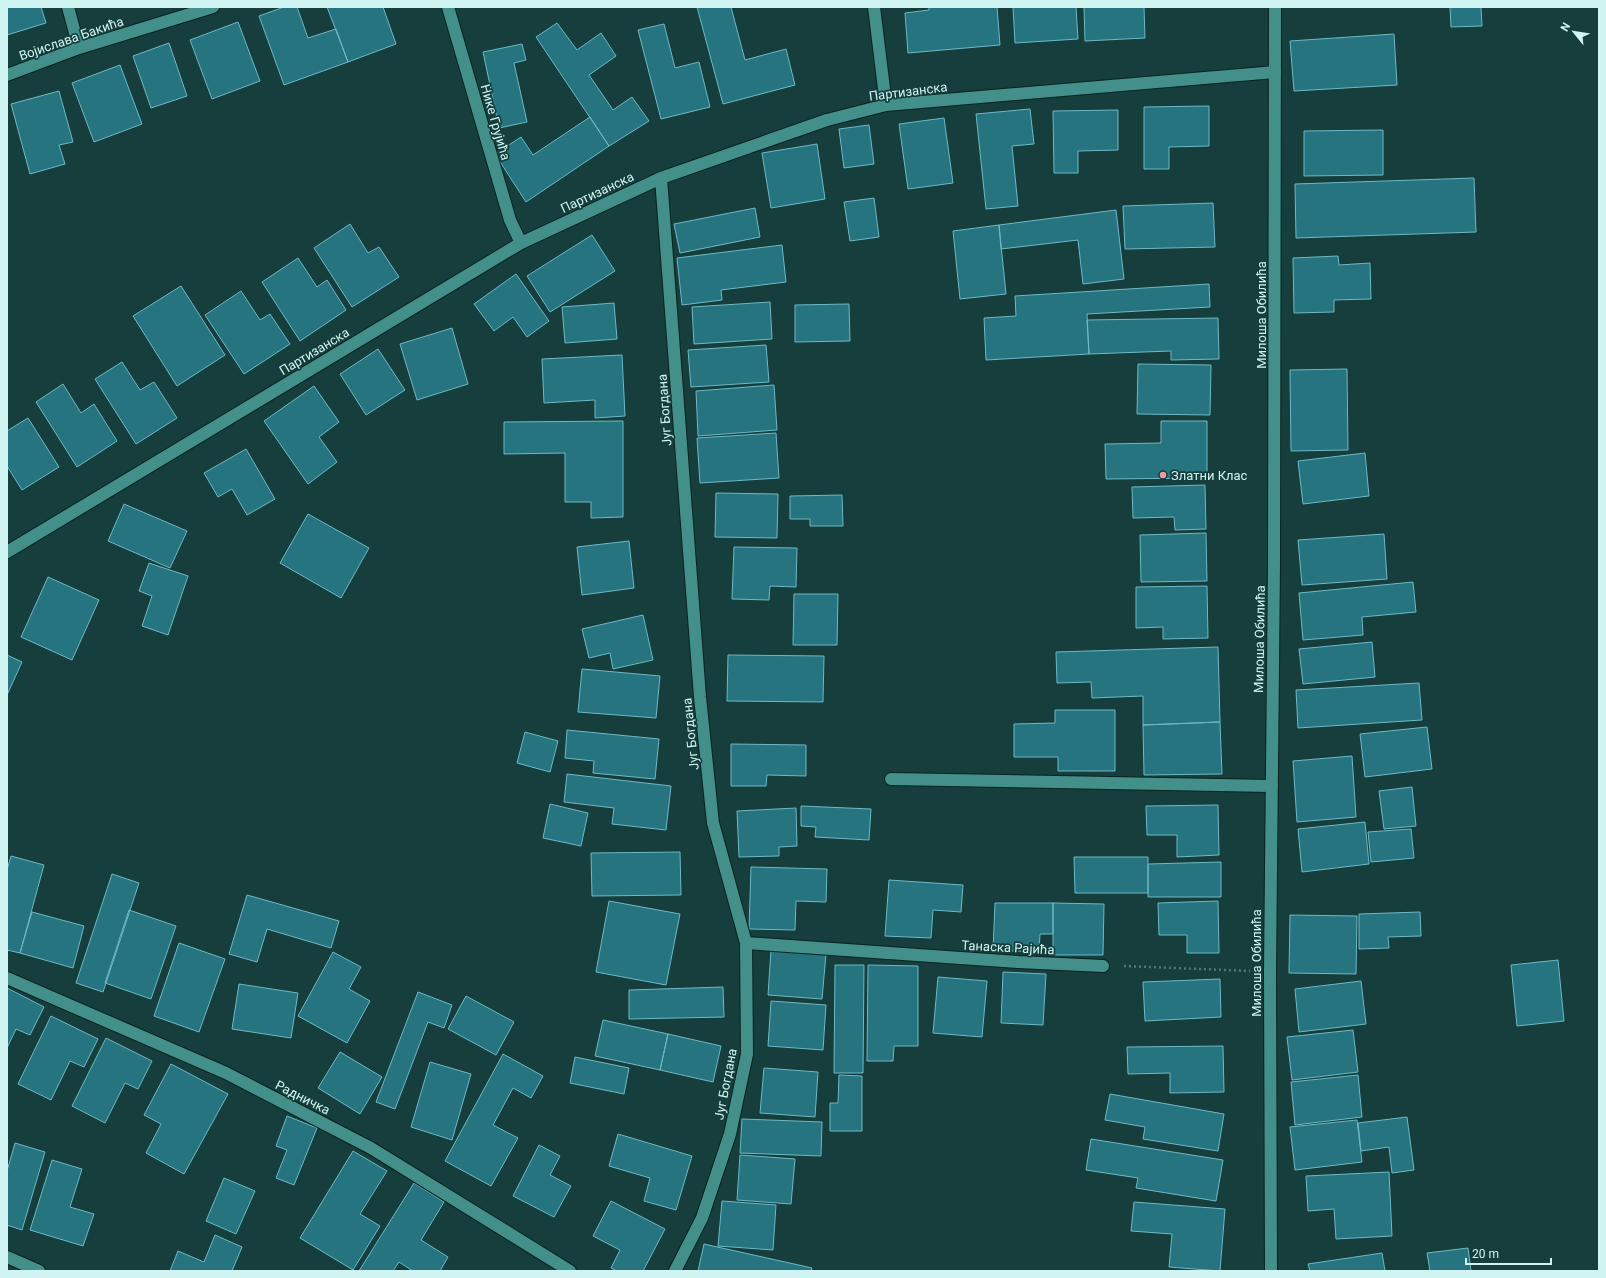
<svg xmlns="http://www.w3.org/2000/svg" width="1606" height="1278" font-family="Roboto,sans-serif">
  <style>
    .building { fill: #267480; stroke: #6fb9c6 }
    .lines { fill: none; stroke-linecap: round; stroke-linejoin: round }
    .street-casing { stroke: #0a2321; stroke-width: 14 }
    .secondary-casing { stroke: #0a2321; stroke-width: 14 }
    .path { stroke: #517876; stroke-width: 2.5; stroke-dasharray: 2 3; stroke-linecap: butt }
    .street { stroke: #43908b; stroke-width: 12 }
    .secondary { stroke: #43908b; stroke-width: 12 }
    .poi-dot { fill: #f39aa8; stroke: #153e3c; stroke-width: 1.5 }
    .labels { text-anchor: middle; stroke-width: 3.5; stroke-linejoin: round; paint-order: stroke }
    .street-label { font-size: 13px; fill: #d0f4f1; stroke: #153e3c }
    .poi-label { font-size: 13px; fill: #d0f4f1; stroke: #153e3c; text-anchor: start }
  </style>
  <rect width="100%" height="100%" fill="#153e3c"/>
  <path class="building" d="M7 7H41L46 23 7 35Z
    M284 7H297L308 38 336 29 348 62 284 85 259 16Z
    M327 7H383L396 44 348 62Z
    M697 7H731L745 60 786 49 795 85 723 104Z
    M929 7H997L1000 45 908 53 905 13 929 10Z
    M1013 7H1076L1078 39 1015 43Z
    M1084 7H1144L1145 38 1085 41Z
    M1450 7H1481L1482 26 1451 27Z
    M238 22 260 81 212 99 190 40Z
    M557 23 577 50 601 33 616 56 589 75 613 110 632 97 649 121 609 146 536 37Z
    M664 24 675 68 699 62 710 107 661 119 638 30Z
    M1394 34 1397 85 1294 91 1290 41Z
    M169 43 187 96 151 108 133 56Z
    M522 44 526 60 514 63 527 122 499 128 483 52Z
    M120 65 142 124 94 142 72 83Z
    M59 91 73 142 59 145 65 164 30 174 11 104Z
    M1209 106V146L1169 147V169H1144V107Z
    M1030 109 1034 144 1012 146 1018 206 986 209 976 114Z
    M1118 110V150L1078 151V173H1054L1053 111Z
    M590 117 609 146 526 202 495 154 521 137 533 155Z
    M944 118 953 183 908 189 899 124Z
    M869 125 874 164 844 168 839 129Z
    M1383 130V175L1304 176V131Z
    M817 144 825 199 771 208 762 153Z
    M1474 178 1476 232 1296 238 1295 184Z
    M874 198 879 237 850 241 844 202Z
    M1213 203 1215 247 1125 249 1123 206Z
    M755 208 760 237 680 253 674 224Z
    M1116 210 1124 279 1083 284 1078 240 1001 249 999 225Z
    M350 224 368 253 379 247 399 277 352 307 314 248Z
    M999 225 1006 294 960 299 953 231Z
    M592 235 615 271 550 312 527 276Z
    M782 245 786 282 721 290 722 300 682 305 677 258Z
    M1338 256 1339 265 1370 263 1371 299 1334 300V312L1294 313 1293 258Z
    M298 258 317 287 327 280 346 310 300 341 262 282Z
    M516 274 549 321 527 337 513 317 494 331 474 304Z
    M1209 284 1210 307 1087 314 1089 354 986 360 984 318 1016 316 1015 296Z
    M181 286 225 355 177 386 133 316Z
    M241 291 260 320 270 314 290 344 244 374 205 315Z
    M770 302 772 339 694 344 692 307Z
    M614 303 617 339 565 343 562 307Z
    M849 304 850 341 795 342V305Z
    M1218 318 1219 359 1171 360V351L1089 354 1087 320Z
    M452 328 468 384 417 400 400 344Z
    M766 345 769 382 691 387 688 350Z
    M378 349 405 390 366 415 340 374Z
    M622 355 625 416 595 418V400L544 403 542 359Z
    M122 362 140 390 154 382 177 418 136 444 95 379Z
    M1138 364 1211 365 1210 415 1137 414Z
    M1347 369 1348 450 1291 451 1290 370Z
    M63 384 81 413 94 404 117 441 77 467 36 402Z
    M774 385 777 430 698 436 696 391Z
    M314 386 339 422 319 437 337 462 308 484 264 421Z
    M28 418 59 467 22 490 7 466V431Z
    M623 421V517L591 518V502H565V453L504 454V422Z
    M1161 421H1207V478L1106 479 1105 444 1161 443Z
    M776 433 779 478 700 483 697 438Z
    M246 449 275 499 247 515 232 489 218 497 204 473Z
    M1365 453 1369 496 1303 504 1298 461Z
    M1205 485 1206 529 1175 530 1174 517 1133 518 1132 487Z
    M716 493 778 494 777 538 715 537Z
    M842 495 843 526H810V519H790V496Z
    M124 504 187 531 170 568 108 541Z
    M308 514 369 548 341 598 280 563Z
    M1206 533 1207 581 1141 582 1140 535Z
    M1384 534 1387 579 1302 585 1298 540Z
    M629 541 634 588 582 595 577 547Z
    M734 547 797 548 796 587 770 586 769 600 732 599Z
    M149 563 188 576 168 635 142 626 152 596 139 591Z
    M48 577 99 600 72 660 21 637Z
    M1413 582 1416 612 1362 617 1363 635 1303 640 1299 593Z
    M1207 586 1208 638 1163 639V627L1136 628V587Z
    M794 594H838L837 645H793Z
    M643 615 653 660 613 669 610 653 589 658 582 629Z
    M1372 642 1375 677 1303 684 1299 649Z
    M1218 647 1220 722 1143 725V696L1092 698 1091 682 1057 683 1056 652Z
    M7 655 22 662 7 695Z
    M728 655 824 656 823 702 727 701Z
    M582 669 660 676 656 718 578 712Z
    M1419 683 1422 720 1298 728 1296 690Z
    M1055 710H1115V771H1058V757H1014V724L1055 723Z
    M1220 722 1222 774 1144 775 1143 725Z
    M1427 727 1432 769 1365 777 1360 734Z
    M567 730 659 739 655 779 593 773 594 761 565 758Z
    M525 732 558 741 550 772 517 763Z
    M731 744 806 745V776L767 775 766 786H731Z
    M1352 756 1356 817 1297 822 1293 761Z
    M567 774 671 786 666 830 612 824 614 808 564 802Z
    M1412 787 1416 826 1384 829 1379 791Z
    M550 804 588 813 581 846 543 838Z
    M1218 805 1219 855 1177 857V835H1147L1146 806Z
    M801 806 871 809 869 840 815 837 816 827 801 826Z
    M796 808 797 846 779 847V856L739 857 737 811Z
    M1365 822 1369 864 1302 872 1298 829Z
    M1411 829 1414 858 1371 862 1368 832Z
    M680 852 681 895 592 896 591 853Z
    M11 856 44 865 20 953 7 950V870Z
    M1074 857H1148V893H1075Z
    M1221 862V897H1148V864Z
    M751 867 827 869 826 902 796 901 795 930 749 929Z
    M112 874 139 883 103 992 76 983Z
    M889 880 963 885 961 912 933 910 931 938 885 936Z
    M247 895 339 921 331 948 267 929 257 962 229 954Z
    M609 901 680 914 666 985 596 972Z
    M1218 901 1219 953H1187V935H1159L1158 903Z
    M995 903H1053V934H1040L1039 952 993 950Z
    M1053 903 1104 904 1103 955H1053Z
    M129 910 176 926 151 999 105 983Z
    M32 912 84 926 73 968 20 953Z
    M1420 912 1421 936 1388 937 1389 948 1359 949V914Z
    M1290 915 1357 916 1356 974 1289 973Z
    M179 943 225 959 199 1032 154 1016Z
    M771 950 826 954 822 999 768 995Z
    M333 952 361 967 349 989 370 1001 347 1043 298 1016Z
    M1558 960 1564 1021 1517 1026 1511 965Z
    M835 965H864L863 1073H834Z
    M868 965 918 966V1046H894L893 1061H867Z
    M1003 972 1046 974 1043 1025 1001 1023Z
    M938 977 987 981 982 1037 933 1033Z
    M1220 979 1221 1017 1145 1021 1143 982Z
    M1361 981 1366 1024 1299 1032 1295 989Z
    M239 984 298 993 291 1038 232 1029Z
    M723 987 724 1017 629 1019V990Z
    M7 988 44 1007 30 1035 16 1029 7 1048Z
    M418 992 452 1005 444 1028 428 1022 395 1109 376 1102Z
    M466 996 514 1022 496 1055 448 1029Z
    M771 1001 826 1005 823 1050 768 1046Z
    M51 1016 98 1039 84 1067 70 1061 51 1100 18 1084Z
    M603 1020 668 1034 660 1070 595 1056Z
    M1353 1030 1358 1072 1292 1080 1287 1037Z
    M668 1034 721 1046 713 1082 660 1070Z
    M106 1038 152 1061 138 1089 125 1083 105 1123 72 1106Z
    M1223 1046 1224 1092 1170 1093V1073L1128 1074 1127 1047Z
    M340 1052 382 1077 360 1114 318 1088Z
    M503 1054 543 1076 531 1098 513 1088 493 1125 518 1138 491 1186 445 1161Z
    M575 1057 629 1068 624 1094 570 1083Z
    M430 1062 471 1074 452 1140 411 1127Z
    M171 1064 228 1094 184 1174 146 1153 161 1124 144 1115Z
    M764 1068 818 1072 815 1117 760 1113Z
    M839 1075 862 1076V1131H830V1103H838Z
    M1358 1075 1362 1117 1295 1125 1291 1082Z
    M1110 1094 1224 1114 1218 1151 1143 1139 1145 1127 1105 1120Z
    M287 1116 317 1128 294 1185 276 1178 287 1150 276 1146Z
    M1407 1117 1414 1170 1392 1173 1389 1147 1361 1151 1358 1123Z
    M742 1119 822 1122 821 1156 740 1153Z
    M1357 1120 1362 1162 1295 1170 1290 1127Z
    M618 1134 692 1156 676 1210 644 1201 650 1178 609 1166Z
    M1091 1139 1223 1160 1216 1201 1136 1188 1138 1178 1086 1170Z
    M15 1143 45 1152 22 1230 7 1225V1171Z
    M539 1145 560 1156 550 1175 571 1186 554 1217 513 1196Z
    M353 1151 387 1171 360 1214 380 1226 353 1270 300 1238Z
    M740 1155 795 1159 791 1204 737 1200Z
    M52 1160 82 1169 70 1207 94 1214 83 1246 30 1230Z
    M1389 1172 1392 1236 1336 1239 1334 1209 1308 1211 1306 1176Z
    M224 1178 255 1191 236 1234 206 1221Z
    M414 1183 444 1202 421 1240 448 1257 440 1271H413L399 1262 393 1271H359Z
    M611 1201 665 1229 643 1271H617L611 1268 620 1250 593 1236Z
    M722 1201 776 1205 773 1250 718 1246Z
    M1134 1202 1225 1209 1220 1271 1169 1267 1172 1234 1131 1231Z
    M215 1235 242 1247 232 1271H170L178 1251 204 1262Z
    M704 1244 812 1268 811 1271H698Z
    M1468 1248 1471 1271H1430L1427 1253Z
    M1382 1253 1385 1271H1310L1308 1264Z"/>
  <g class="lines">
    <defs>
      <path id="street" d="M68 7 79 48
        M448 7 510 220 521 243
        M874 7 886 105
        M7 75 79 48 213 7
        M661 178 700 697 713 823 746 943 747 1054 730 1134 702 1218 675 1271
        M7 552 521 243 661 178 827 120 886 105 1275 72
        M891 779 1272 786
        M746 943 1018 962 1103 966
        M7 978 226 1073 371 1148 570 1271
        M7 1257 39 1271"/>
      <path id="secondary" d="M1271 1271 1270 972 1274 563 1275 7"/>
    </defs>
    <use href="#street" class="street-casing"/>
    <use href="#secondary" class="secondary-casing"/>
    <path class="path" d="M1124 966 1250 971"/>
    <use href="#street" class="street"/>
    <use href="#secondary" class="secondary"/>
  </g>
  <circle class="poi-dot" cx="1163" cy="475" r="4"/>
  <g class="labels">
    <g class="street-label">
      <text transform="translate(71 38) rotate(-19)" y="5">Војислава Бакића</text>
      <text transform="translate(908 91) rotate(-7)" y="5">Партизанска</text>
      <text transform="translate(496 122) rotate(74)" y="5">Нике Грујића</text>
      <text transform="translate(597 192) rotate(-25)" y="5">Партизанска</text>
      <text transform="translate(1261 315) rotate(-90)" y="5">Милоша Обилића</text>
      <text transform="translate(314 351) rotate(-31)" y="5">Партизанска</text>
      <text transform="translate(664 410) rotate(-94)" y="5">Југ Богдана</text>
      <text transform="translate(1259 639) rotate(-89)" y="5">Милоша Обилића</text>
      <text transform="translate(690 734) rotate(-96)" y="5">Југ Богдана</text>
      <text transform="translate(1008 947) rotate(3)" y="5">Танаска Рајића</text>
      <text transform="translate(1256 963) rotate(-90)" y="5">Милоша Обилића</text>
      <text transform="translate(725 1084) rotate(-79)" y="5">Југ Богдана</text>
      <text transform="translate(303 1097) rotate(27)" y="5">Радничка</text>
    </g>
    <g class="poi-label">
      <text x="1171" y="480">Златни Клас</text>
    </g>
  </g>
  <rect width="1606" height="1278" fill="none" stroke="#d0f4f1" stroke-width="16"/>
  <g transform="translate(1574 32) rotate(300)" stroke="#153e3c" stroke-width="3" paint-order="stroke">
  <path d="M0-3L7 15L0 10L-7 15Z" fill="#d0f4f1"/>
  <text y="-6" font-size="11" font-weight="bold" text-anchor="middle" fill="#d0f4f1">N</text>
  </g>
  <path d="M1466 1258v6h85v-6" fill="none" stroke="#d0f4f1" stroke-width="2"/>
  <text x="1472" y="1258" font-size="12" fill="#d0f4f1" stroke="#153e3c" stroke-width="3" paint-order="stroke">20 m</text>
</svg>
